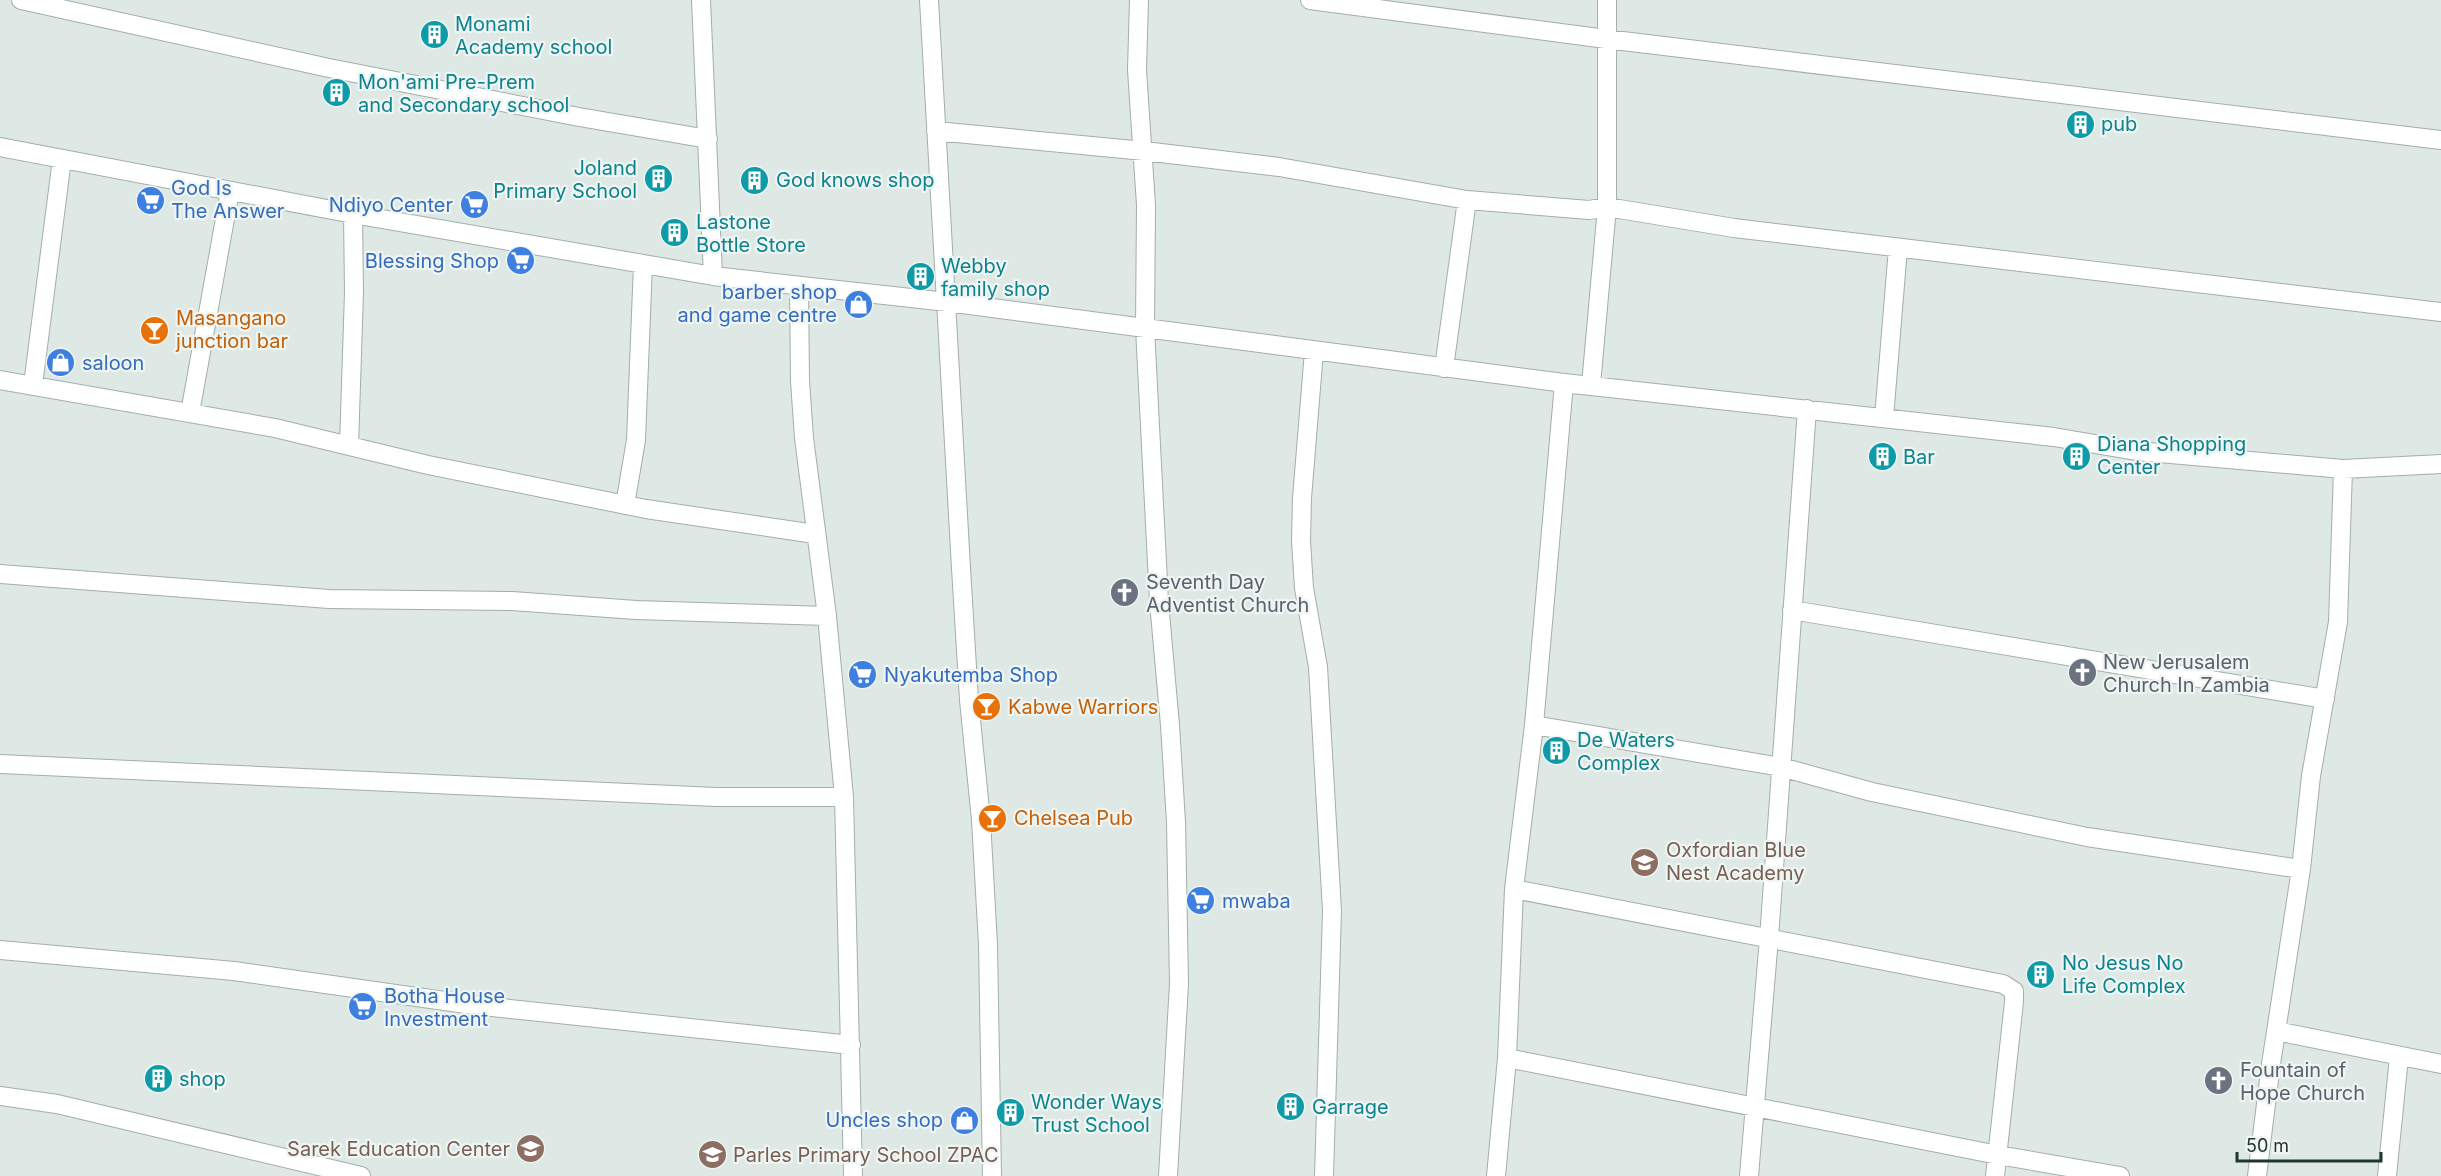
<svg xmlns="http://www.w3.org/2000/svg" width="2441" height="1176" font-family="Inter,sans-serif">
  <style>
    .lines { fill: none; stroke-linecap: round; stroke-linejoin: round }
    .minor-casing { stroke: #a2afaa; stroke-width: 20 }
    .minor { stroke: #fff; stroke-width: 18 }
    .labels { text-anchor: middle; stroke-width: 4.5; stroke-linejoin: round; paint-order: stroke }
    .culture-label { font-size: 20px; fill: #0d838f; stroke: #eef5f2; text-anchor: start }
    .shop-label { font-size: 20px; fill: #366cbe; stroke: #eef5f2; text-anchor: start }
    .food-label { font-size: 20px; fill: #c56008; stroke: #eef5f2; text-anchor: start }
    .worship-label { font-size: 20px; fill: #5b616d; stroke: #eef5f2; text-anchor: start }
    .education-label { font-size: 20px; fill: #785e54; stroke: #eef5f2; text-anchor: start }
  </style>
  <rect width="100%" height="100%" fill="#dee8e4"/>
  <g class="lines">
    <defs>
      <path id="minor" d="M21 0 329 68 579 117 708 139
        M701 0 713 276
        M929 0 961 568 969 700 981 820 988 945 992 1176
        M1139 0 1137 70 1146 205 1145 328 1159 602 1170 725 1176 822 1179 983 1168 1176
        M1310 0 1606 39 2441 140
        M936 131 1144 151 1279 167 1467 200 1589 210 1607 207 1734 228 2441 312
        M0 147 353 214 713 276 947 302 1564 383 2054 437 2136 451 2343 469 2338 622 2311 776 2301 869 2271 1064 2257 1176
        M799 286 800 381 804 438 827 616 844 797 853 1176
        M1314 351 1302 498 1301 541 1304 588 1318 667 1332 911 1324 1176
        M1444 368 1467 200
        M0 380 275 428 428 465 646 509 815 534
        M33 385 62 159
        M1591 385 1607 207V0
        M190 413 230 191
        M1884 418 1898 248
        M349 446 354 292 353 214
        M2343 469 2441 464
        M625 505 636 440 643 264
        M0 574 329 599 512 601 636 610 827 616
        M1792 610 2325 699
        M1534 725 1781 767 1872 792 2087 837 2301 869
        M0 764 716 797H844
        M1514 889 2003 984 2014 991V1002L1995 1176
        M0 950 234 971 473 1005 851 1045
        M2276 1031 2441 1064
        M1507 1058 1998 1155 2120 1176
        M0 1096 57 1104 361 1176
        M1496 1176 1507 1058 1514 889 1534 725 1564 383
        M1749 1176 1769 938 1807 409
        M2387 1176 2399 1057"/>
    </defs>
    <use href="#minor" class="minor-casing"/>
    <use href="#minor" class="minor"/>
  </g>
  <defs>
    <symbol id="building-disc" viewBox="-11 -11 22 22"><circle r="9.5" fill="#0f9aa8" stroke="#eef5f2"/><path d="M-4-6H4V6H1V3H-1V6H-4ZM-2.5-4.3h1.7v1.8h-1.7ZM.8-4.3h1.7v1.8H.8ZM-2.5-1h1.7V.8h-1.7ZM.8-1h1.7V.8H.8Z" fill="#fff"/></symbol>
    <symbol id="supermarket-disc" viewBox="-11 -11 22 22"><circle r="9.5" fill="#3f7fe0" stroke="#eef5f2"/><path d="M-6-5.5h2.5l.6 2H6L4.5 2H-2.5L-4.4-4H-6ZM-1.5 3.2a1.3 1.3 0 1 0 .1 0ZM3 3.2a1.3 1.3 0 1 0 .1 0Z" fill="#fff"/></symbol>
    <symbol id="shop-disc" viewBox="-11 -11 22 22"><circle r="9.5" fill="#3f7fe0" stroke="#eef5f2"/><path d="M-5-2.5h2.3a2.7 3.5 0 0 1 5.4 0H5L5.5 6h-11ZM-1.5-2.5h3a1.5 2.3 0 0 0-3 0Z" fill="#fff"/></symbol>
    <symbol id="bar-disc" viewBox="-11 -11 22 22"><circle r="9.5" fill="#e8710a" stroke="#eef5f2"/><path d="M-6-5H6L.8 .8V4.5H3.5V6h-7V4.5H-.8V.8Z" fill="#fff"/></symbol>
    <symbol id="church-disc" viewBox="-11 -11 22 22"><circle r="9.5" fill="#6b7280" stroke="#eef5f2"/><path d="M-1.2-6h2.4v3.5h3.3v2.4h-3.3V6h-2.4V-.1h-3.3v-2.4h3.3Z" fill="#fff"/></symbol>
    <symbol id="school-disc" viewBox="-11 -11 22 22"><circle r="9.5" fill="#8d6e63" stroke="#eef5f2"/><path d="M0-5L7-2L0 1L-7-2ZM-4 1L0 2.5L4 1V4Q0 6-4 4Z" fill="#fff"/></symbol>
  </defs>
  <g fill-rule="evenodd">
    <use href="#building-disc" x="418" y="18" width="33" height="33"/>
    <use href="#building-disc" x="320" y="76" width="33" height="33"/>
    <use href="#building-disc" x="2064" y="108" width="33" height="33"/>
    <use href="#building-disc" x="642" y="162" width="33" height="33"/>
    <use href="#building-disc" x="738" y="164" width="33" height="33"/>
    <use href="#supermarket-disc" x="134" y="184" width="33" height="33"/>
    <use href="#supermarket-disc" x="458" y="188" width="33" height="33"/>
    <use href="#building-disc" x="658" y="216" width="33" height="33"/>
    <use href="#supermarket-disc" x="504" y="244" width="33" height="33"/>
    <use href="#building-disc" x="904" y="260" width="33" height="33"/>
    <use href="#shop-disc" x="842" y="288" width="33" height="33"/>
    <use href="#bar-disc" x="138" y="314" width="33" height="33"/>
    <use href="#shop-disc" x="44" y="346" width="33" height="33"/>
    <use href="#building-disc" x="2060" y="440" width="33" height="33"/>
    <use href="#building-disc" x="1866" y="440" width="33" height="33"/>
    <use href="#church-disc" x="1108" y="576" width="33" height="33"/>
    <use href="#church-disc" x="2066" y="656" width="33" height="33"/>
    <use href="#supermarket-disc" x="846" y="658" width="33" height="33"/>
    <use href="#bar-disc" x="970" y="690" width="33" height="33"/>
    <use href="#building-disc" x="1540" y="734" width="33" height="33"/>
    <use href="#bar-disc" x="976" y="802" width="33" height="33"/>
    <use href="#school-disc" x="1628" y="846" width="33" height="33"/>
    <use href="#supermarket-disc" x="1184" y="884" width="33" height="33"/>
    <use href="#building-disc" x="2024" y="958" width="33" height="33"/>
    <use href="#supermarket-disc" x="346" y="990" width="33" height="33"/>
    <use href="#building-disc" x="142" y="1062" width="33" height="33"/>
    <use href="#church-disc" x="2202" y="1064" width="33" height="33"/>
    <use href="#building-disc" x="1274" y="1090" width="33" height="33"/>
    <use href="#building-disc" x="994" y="1096" width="33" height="33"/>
    <use href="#shop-disc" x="948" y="1104" width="33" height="33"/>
    <use href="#school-disc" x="514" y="1132" width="33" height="33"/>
    <use href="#school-disc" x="696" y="1138" width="33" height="33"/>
  </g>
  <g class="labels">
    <g class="culture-label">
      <text x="455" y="31">Monami<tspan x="455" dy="23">Academy school</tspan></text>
      <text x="358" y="89">Mon'ami Pre-Prem<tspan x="358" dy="23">and Secondary school</tspan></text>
      <text x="2101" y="131">pub</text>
      <text x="637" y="175" text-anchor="end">Joland<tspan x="637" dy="23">Primary School</tspan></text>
      <text x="776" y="187">God knows shop</text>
      <text x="696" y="229">Lastone<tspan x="696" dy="23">Bottle Store</tspan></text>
      <text x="941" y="273">Webby<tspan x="941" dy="23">family shop</tspan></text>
      <text x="2097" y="451">Diana Shopping<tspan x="2097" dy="23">Center</tspan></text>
      <text x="1903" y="464">Bar</text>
      <text x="1577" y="747">De Waters<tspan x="1577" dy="23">Complex</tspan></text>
      <text x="2062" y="970">No Jesus No<tspan x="2062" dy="23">Life Complex</tspan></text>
      <text x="179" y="1086">shop</text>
      <text x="1031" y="1109">Wonder Ways<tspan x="1031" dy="23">Trust School</tspan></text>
      <text x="1312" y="1114">Garrage</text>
    </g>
    <g class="shop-label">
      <text x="171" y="195">God Is<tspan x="171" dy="23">The Answer</tspan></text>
      <text x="453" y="212" text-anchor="end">Ndiyo Center</text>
      <text x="499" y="268" text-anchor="end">Blessing Shop</text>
      <text x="837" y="299" text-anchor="end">barber shop<tspan x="837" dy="23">and game centre</tspan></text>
      <text x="82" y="370">saloon</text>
      <text x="884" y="682">Nyakutemba Shop</text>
      <text x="1222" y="908">mwaba</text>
      <text x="384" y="1003">Botha House<tspan x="384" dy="23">Investment</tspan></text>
      <text x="943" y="1127" text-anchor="end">Uncles shop</text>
    </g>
    <g class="food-label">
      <text x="176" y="325">Masangano<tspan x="176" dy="23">junction bar</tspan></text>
      <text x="1008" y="714">Kabwe Warriors</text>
      <text x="1014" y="825">Chelsea Pub</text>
    </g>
    <g class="worship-label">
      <text x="1146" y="589">Seventh Day<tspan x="1146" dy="23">Adventist Church</tspan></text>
      <text x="2103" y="669">New Jerusalem<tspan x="2103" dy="23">Church In Zambia</tspan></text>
      <text x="2240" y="1077">Fountain of<tspan x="2240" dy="23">Hope Church</tspan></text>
    </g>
    <g class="education-label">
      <text x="1666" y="857">Oxfordian Blue<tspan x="1666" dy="23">Nest Academy</tspan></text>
      <text x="510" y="1156" text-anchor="end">Sarek Education Center</text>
      <text x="733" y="1162">Parles Primary School ZPAC</text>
    </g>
  </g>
  <path d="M2237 1152v9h144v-9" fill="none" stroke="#213630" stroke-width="3"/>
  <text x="2246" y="1152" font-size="18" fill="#213630" stroke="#eef5f2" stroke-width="4.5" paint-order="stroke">50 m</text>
</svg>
